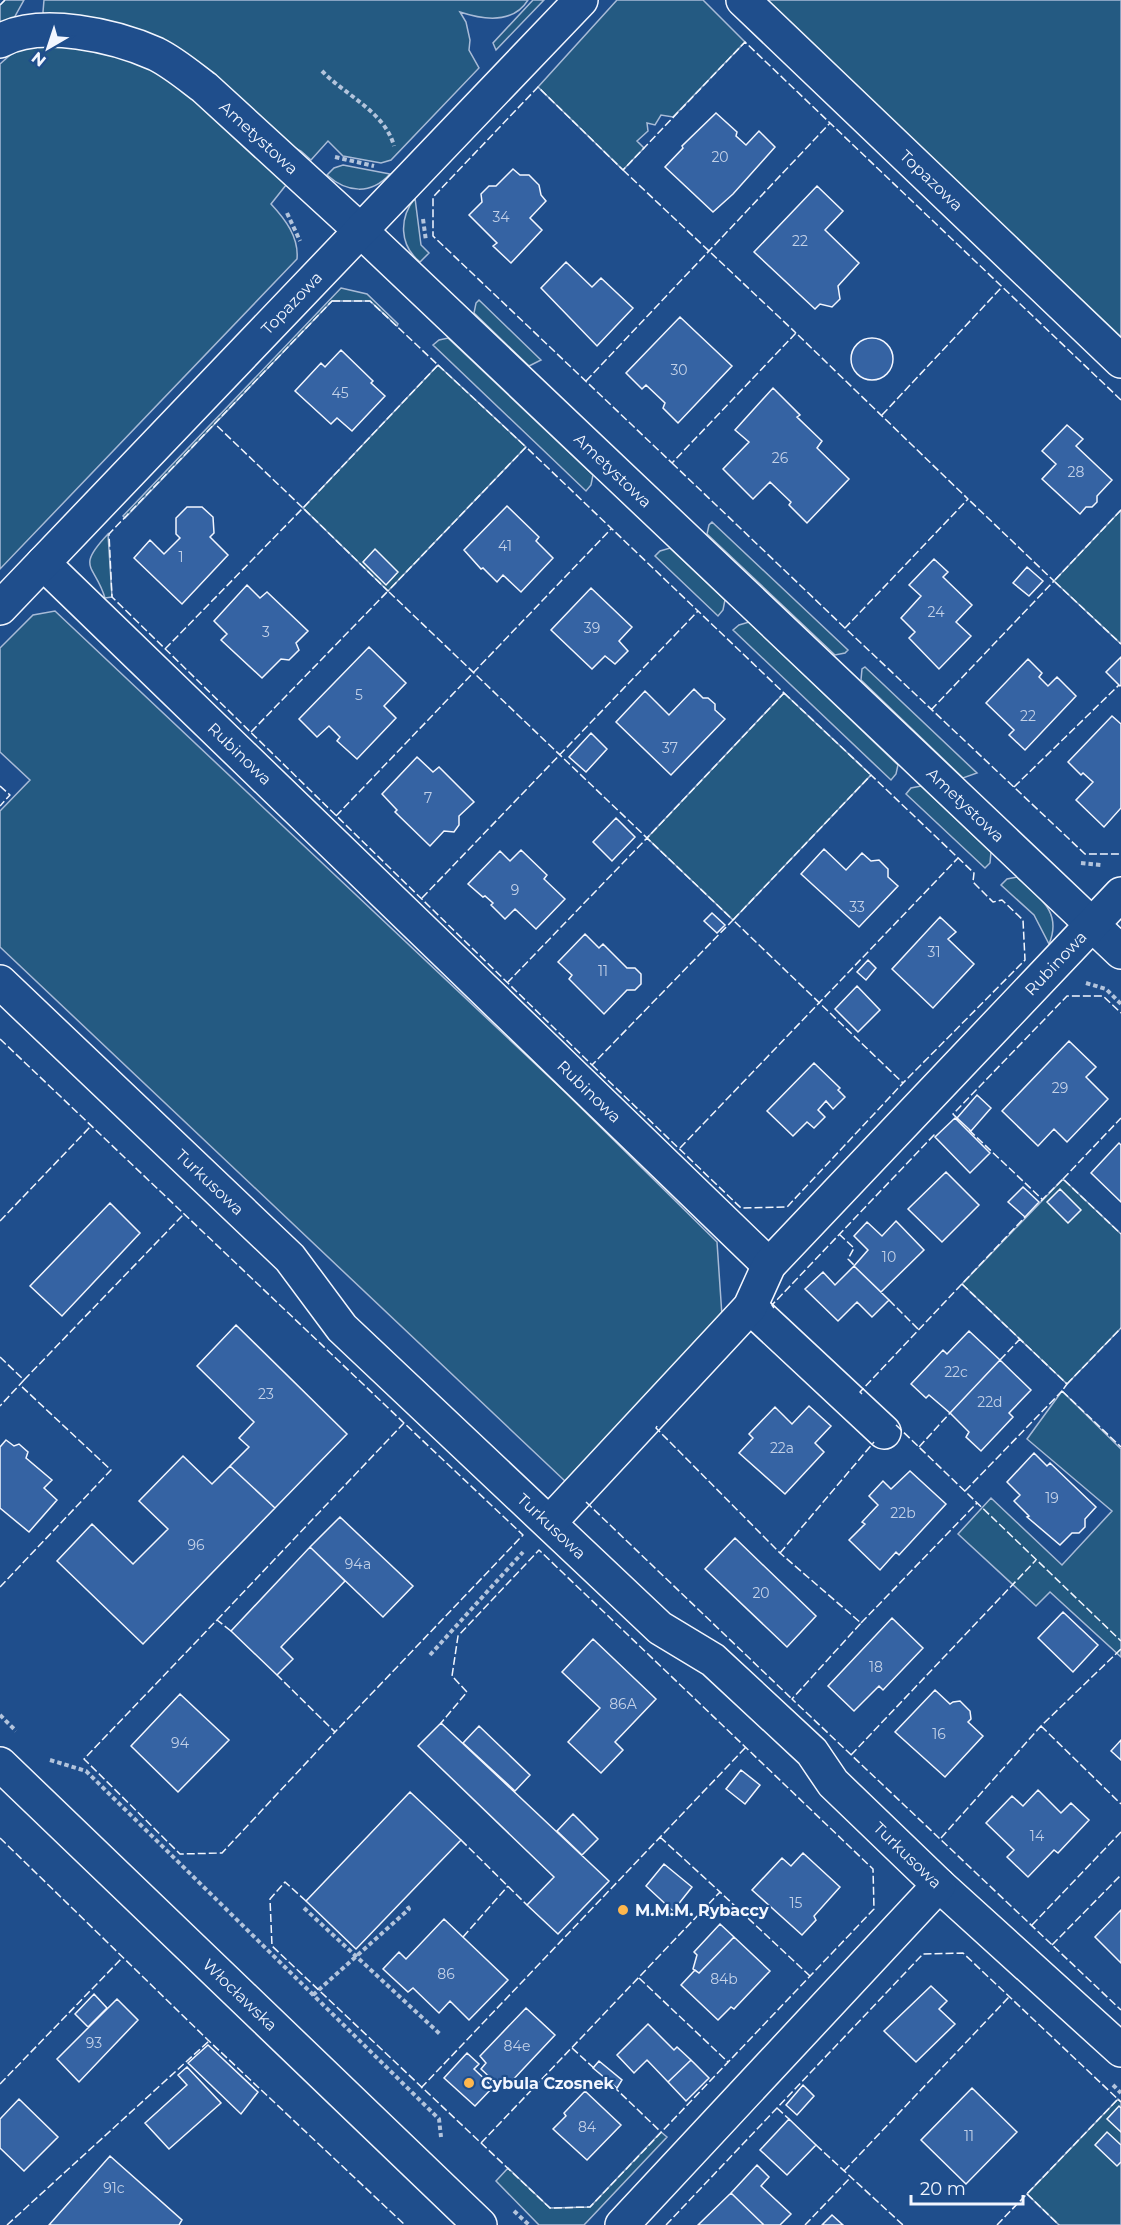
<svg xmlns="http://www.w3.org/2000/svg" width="1121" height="2225" font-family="Montserrat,sans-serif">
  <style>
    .green { fill: #245a82; stroke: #a8bbd7; stroke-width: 1.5 }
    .building { fill: #3563a3; stroke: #f2f6ff; stroke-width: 1.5 }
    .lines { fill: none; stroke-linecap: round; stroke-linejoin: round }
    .minor-casing { stroke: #f2f6ff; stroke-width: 36 }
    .path { stroke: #b3c4dc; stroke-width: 4; stroke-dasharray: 4.5 3; stroke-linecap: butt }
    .minor { stroke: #1f4e8c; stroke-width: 33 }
    .fence { stroke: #f2f6ff; stroke-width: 1.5; stroke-dasharray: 8 3; stroke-linecap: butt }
    .poi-dot { fill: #ffb74d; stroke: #1f4e8c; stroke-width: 2 }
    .labels { text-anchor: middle; stroke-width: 4.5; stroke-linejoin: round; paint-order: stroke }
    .number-label { font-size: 14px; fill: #c3d1e8 }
    .street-label { font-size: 16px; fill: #f2f6ff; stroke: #1f4e8c }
    .poi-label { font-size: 16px; font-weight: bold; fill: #f2f6ff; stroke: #1f4e8c; text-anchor: start }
  </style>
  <rect width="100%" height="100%" fill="#1f4e8c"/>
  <path class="green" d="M5 0H24L14 18 0 30V5Z
    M44 0H528C513 24 484 20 460 12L466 22 470 40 469 50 479 68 391 160 381 163 343 156 328 141 311 160 301 151 286 143 215 80 45 16 43 12Z
    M533 0H544L496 50 493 43Z
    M617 0H703L745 42 673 117 661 115 655 125 647 123 648 131 637 141 644 148 623 170 538 87Z
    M763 0H1121V340Z
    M59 45 126 57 180 81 286 185 271 204C285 219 299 237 297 259L0 569V64L17 49Z
    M343 165 390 174C371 195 347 193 327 175L334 168Z
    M415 198 421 245 429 253 420 262C399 245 399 218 415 198Z
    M341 288 367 294 398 324 397 326 370 301H332L125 518 123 516Z
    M479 300 541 360 529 366 474 313 476 303Z
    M448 338 593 475 591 485 586 491 433 345 439 340Z
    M438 365 526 447 388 591 303 508Z
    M1121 510V644L1054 581Z
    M712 522 848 650 845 653 835 655 707 534 709 525Z
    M108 534 112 597 105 598C95 564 75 569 108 534Z
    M670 548 725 600 723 610 718 616 655 556 660 551Z
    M55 611 564 1091 717 1242 722 1316 566 1482 0 947V811L30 780 0 752V648L33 615Z
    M749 622 898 765 896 774 891 780 733 630 739 625Z
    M865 667 977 773 963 778 861 680 862 669Z
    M784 693 871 775 733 920 647 838Z
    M921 786 991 852 990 863 985 868 906 794 911 788Z
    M1017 877C1038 897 1063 911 1049 944L1034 915 1001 885 1007 879Z
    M1063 1179 1121 1234V1328L1067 1384 962 1284Z
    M1062 1391 1121 1449V1657L1050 1592 1036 1606 958 1534 991 1498 1062 1565 1112 1511 1027 1439Z
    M1118 2099 1121 2102V2225H1059L1027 2194Z
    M661 2132 667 2137 584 2225H539L496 2181 508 2168 550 2208 590 2207Z"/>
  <path class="building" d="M716 113 737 132 736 136 746 145 759 131 775 147 733 194 713 212 665 167 683 148 682 146Z
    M513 169 520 175H529L539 185 541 195 546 201 530 218 542 230 511 263 493 246 497 243 469 215 482 202 481 194 489 186H496Z
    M817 186 843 211 825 230 859 263 838 286 840 299 832 307 820 304 815 309 754 252Z
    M566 262 592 287 601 278 633 308 597 346 541 288Z
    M680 317 732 366 678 423 663 408 665 403 646 385 642 389 626 373Z
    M851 359a21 21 0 1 1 42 0a21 21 0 1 1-42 0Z
    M341 350 373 381 371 383 385 396 352 431 337 418 331 424 295 391 321 363 325 367Z
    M773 388 800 415 797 417 822 441 817 448 849 479 807 523 789 505 791 502 770 482 753 499 723 469 749 442 735 430Z
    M1067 425 1083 439 1076 446 1112 480 1097 496V502L1092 507H1086L1080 514 1042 479 1056 464 1042 451Z
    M507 506 539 537 536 541 553 558 521 592 503 575 497 582 483 568 481 569 464 550Z
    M187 507H202L213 517 214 533 210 537 228 555 182 604 134 558 150 540 164 554 180 538 176 534V518Z
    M375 549 398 572 386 585 363 562Z
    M934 559 948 572 943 577 972 605 956 622 971 636 939 669 909 638 915 632 901 618 921 596 909 585Z
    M1027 567 1043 581 1029 596 1013 583Z
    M247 585 260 598 267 592 308 631 296 643 299 650 289 660 281 659 262 678 221 640 227 634 214 621Z
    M591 588 632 627 619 641 628 651 615 664 605 656 592 669 551 630Z
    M369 647 406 683 384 706 396 718 357 759 337 741 340 737 329 726 317 737 299 719Z
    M1121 657V685L1120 686 1106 672Z
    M1028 659 1042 673 1039 677 1048 686 1057 677 1076 696 1025 750 1009 735 1014 730 986 703Z
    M694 689 703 698H708L715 704V710L725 719 671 775 616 722 645 691 669 715Z
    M1112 716 1121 724V808L1104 827 1076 800 1093 782 1083 773 1081 775 1068 762Z
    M591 733 607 749 586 772 569 757Z
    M417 757 433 772 439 767 474 802 459 816V825L454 832 444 831 430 846 395 812 397 810 382 794Z
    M616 818 635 837 612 861 593 842Z
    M824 849 846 870 862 853 871 861 879 860 888 869V877L898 886 859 927 801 874Z
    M521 850 547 875 544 879 565 899 536 929 515 909 505 919 491 905 493 903 485 896 483 897 468 884 500 851 510 861Z
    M712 913 725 925 717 933 704 921Z
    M940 917 956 932 948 939 974 964 933 1008 892 969Z
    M585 934 599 948 603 944 627 968H635L641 974V984L635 990H627L604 1014 569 979 572 975 558 962Z
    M868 960 876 968 866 980 857 972Z
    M857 986 880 1010 858 1032 835 1009Z
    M1069 1041 1096 1067 1086 1077 1108 1099 1067 1142 1054 1129 1038 1146 1002 1111Z
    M814 1063 840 1088 838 1090 845 1097 833 1109 826 1101 818 1110 825 1117 814 1128 807 1122 793 1136 767 1111Z
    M977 1095 991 1108 971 1131 957 1118Z
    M955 1118 990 1153 970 1173 935 1137Z
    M1119 1143 1121 1145V1202L1091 1173Z
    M946 1172 979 1205 942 1242 908 1209Z
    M1023 1187 1039 1202 1025 1217 1008 1202Z
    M1060 1189 1081 1210 1068 1223 1047 1202Z
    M110 1203 140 1233 62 1316 30 1286Z
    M896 1221 924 1250 881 1292 854 1266 868 1250 854 1236 867 1222 882 1236Z
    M854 1266 889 1300 872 1317 857 1302 838 1321 805 1289 823 1272 835 1285Z
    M236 1325 347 1434 275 1508 230 1466 249 1447 239 1438 254 1422 197 1366Z
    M969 1331 1000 1360 950 1413 929 1395 926 1398 911 1384 943 1350 947 1354Z
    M1000 1360 1031 1390 1009 1413 1013 1417 981 1451 966 1437 969 1432 950 1413Z
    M809 1406 831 1426 815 1443 824 1452 785 1494 739 1453 753 1438 749 1434 775 1407 792 1424Z
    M6 1440 14 1446 19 1444 28 1452 26 1458 52 1480 44 1488 57 1500 29 1532 0 1508V1447Z
    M1034 1453 1047 1466 1050 1463 1096 1507 1085 1519V1527L1079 1533H1072L1060 1545 1027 1517 1029 1516 1014 1501 1020 1495 1007 1482Z
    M183 1456 212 1484 230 1466 275 1508 143 1644 57 1561 92 1524 133 1564 168 1529 139 1501Z
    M910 1471 946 1504 899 1555 896 1552 880 1570 849 1540 865 1524 862 1522 878 1505 869 1496 883 1481 891 1489Z
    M340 1517 413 1586 383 1617 310 1547Z
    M735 1538 816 1616 787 1647 705 1569Z
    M310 1547 345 1581 281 1647 293 1659 277 1675 231 1631Z
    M1063 1612 1098 1645 1073 1672 1038 1638Z
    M892 1618 923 1648 883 1690 879 1686 854 1711 828 1686Z
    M593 1639 656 1699 615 1742 623 1750 601 1773 568 1742 600 1708 562 1672Z
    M935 1690 950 1704 953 1702 960 1701 970 1711 971 1719 968 1722 983 1736 945 1777 895 1732Z
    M180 1694 229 1740 178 1792 131 1746Z
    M441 1723 609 1881 558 1934 527 1905 554 1877 418 1746Z
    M479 1726 530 1775 515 1791 463 1743Z
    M1121 1740V1760L1111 1751Z
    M741 1770 760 1785 745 1804 726 1789Z
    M1038 1790 1061 1813 1071 1803 1089 1820 1058 1853 1054 1850 1028 1877 1007 1857 1014 1850 986 1823 1012 1796 1023 1806Z
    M410 1792 461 1840 356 1949 306 1901Z
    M573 1814 598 1839 582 1855 557 1831Z
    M803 1853 840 1887 814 1916 816 1920 802 1935 752 1890 782 1858 791 1866Z
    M664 1864 692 1887 673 1911 646 1886Z
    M1121 1910V1963L1095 1937Z
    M444 1919 508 1980 469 2020 450 2001 439 2013 413 1988 408 1992 383 1969 399 1952 406 1959Z
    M720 1924 734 1937 699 1973 693 1969 697 1955 694 1952Z
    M734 1937 770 1971 734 2009 731 2007 718 2020 681 1985 695 1970 699 1973Z
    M931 1986 947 2001 939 2009 955 2024 916 2062 884 2031Z
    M94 1994 107 2008 88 2027 75 2014Z
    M117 1999 138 2020 79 2082 57 2059Z
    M526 2008 555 2035 509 2084 502 2078 496 2083 481 2069 486 2063 480 2056Z
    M648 2024 674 2050 677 2047 691 2060 668 2082 647 2060 634 2073 617 2055Z
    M208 2045 258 2092 241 2114 188 2063Z
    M467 2053 479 2064 474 2069 493 2087 475 2106 444 2078Z
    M691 2060 709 2078 686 2101 668 2082Z
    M599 2061 622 2080 617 2088 593 2068Z
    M187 2067 221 2103 169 2149 145 2123 187 2085 178 2075Z
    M803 2085 814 2096 797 2115 786 2105Z
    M972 2088 1017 2132 966 2184 921 2140Z
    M585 2091 621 2125 587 2160 553 2129 566 2116 564 2113Z
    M19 2099 58 2137 24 2171 0 2148V2119Z
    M1119 2106 1121 2108V2132L1107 2119Z
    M789 2119 816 2145 787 2175 760 2150Z
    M1107 2132 1121 2145V2162L1117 2166 1095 2145Z
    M110 2156 182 2220 179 2225H49Z
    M757 2165 769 2177 761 2186 791 2214 780 2225H764L731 2193Z
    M731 2193 764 2225H698Z
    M832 2215 843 2225H822Z"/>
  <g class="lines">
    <defs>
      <g id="minor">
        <path id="s1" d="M743 0 1121 361"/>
        <path id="s2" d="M0 41C40 18 116 36 156 54 174 63 189 76 205 88L360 230 1121 952"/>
        <path id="s3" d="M43 563 769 1265"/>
        <path id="s4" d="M0 608 581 0"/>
        <path id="s5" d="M0 982 290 1258 342 1328 660 1628 713 1660 812 1752 833 1783 939 1885 1121 2050"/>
        <path d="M750 1307 884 1432"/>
        <path id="s6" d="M550 1522 750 1307 769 1265 1121 894"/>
        <path id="s7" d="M0 1764 480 2225"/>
        <path d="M622 2225 939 1885"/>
      </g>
    </defs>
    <use href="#minor" class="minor-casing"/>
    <path class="path" d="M322 71C345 95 385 112 394 146
      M335 157 374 166
      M287 213 300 241
      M423 219 426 241
      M1081 863 1101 865
      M1086 983 1106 989 1121 1004
      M430 1655 523 1552
      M0 1715 16 1731
      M50 1760 86 1771 439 2119 441 2137
      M304 1908 441 2035
      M313 1995 409 1909 406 1904
      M1113 2085 1121 2093
      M514 2211 529 2225"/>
    <use href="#minor" class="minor"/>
    <path class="fence" d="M0 5 5 0
      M623 170 796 333
      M332 301H370L438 365 303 508 388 591 526 447 784 693 647 838 733 920 592 1065 112 597 109 534Z
      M438 365 526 447
      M586 381 830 123
      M1121 400 745 42 623 170 538 87 433 197V236L672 463 796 333 968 499 845 628 1085 854H1121
      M882 415 1001 288
      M672 463 845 628
      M1121 510 1054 581 1121 644
      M165 649 303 508 215 424
      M784 693 871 775
      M931 710 1054 581 968 499
      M251 732 388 591 647 838 508 982
      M0 786 10 795 0 806
      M1014 787 1119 685
      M336 816 611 529
      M422 898 698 611
      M0 1039 404 1423
      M592 1065 741 1208 787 1207 903 1083 1025 960 1023 920 1002 900 993 902 973 882 974 873 871 775 733 920 903 1083
      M958 1119 953 1114 1067 996H1103L1121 1013
      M969 1130 1043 1200
      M680 1148 958 858
      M1063 1179 1121 1118
      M1041 1201 1063 1179 1121 1234
      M0 1221 91 1126
      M839 1234 854 1248 848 1259 854 1265
      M962 1284 1067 1384 1062 1391 1121 1447
      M889 1300 919 1330
      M774 1308 772 1305 934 1135 935 1137
      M0 1357 24 1380 0 1406
      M1000 1360 1020 1339
      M24 1380 184 1214
      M1067 1384 1121 1328
      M862 1394 860 1392 1025 1217
      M896 1425 1121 1641
      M657 1426 656 1428 780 1553 861 1623 792 1699 1121 2010
      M919 1447 950 1413
      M965 1491 1062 1391
      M586 1502 792 1699
      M780 1553 874 1442
      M0 1587 111 1470 20 1385
      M217 1620 404 1423 523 1535 335 1732
      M861 1623 977 1503
      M231 1631 217 1620 84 1759 180 1854 222 1853 335 1732 277 1675
      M1041 1726 1121 1804
      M851 1755 1036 1560
      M660 1837 720 1892
      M0 1838 209 2041 405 2225
      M941 1838 1041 1726 1121 1649
      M461 1840 527 1905
      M306 1901 285 1882 270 1899 272 1946 550 2208 590 2207 874 1909 873 1869 539 1550 458 1636 452 1676 467 1692 441 1723
      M1032 1925 1121 1832
      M463 1937 508 1886
      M1052 1945 1121 1875
      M639 1978 728 2062
      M572 2048 596 2070
      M0 2084 122 1958
      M613 2086 661 2132
      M421 2088 746 1747
      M777 2108 789 2119
      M481 2143 720 1892 810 1976
      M816 2145 903 2225
      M844 2171 1009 1997
      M1027 2194 1059 2225
      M7 2225 209 2041
      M666 2225 923 1954 963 1953 1121 2102
      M805 2225 851 2177
      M997 2225 1118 2099"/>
  </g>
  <g class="poi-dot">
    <circle cx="623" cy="1910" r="6"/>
    <circle cx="469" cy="2083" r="6"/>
  </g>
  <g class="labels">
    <g class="number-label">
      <text x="720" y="162">20</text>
      <text x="501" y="222">34</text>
      <text x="800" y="246">22</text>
      <text x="679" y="375">30</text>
      <text x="340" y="398">45</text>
      <text x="780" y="463">26</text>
      <text x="1076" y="477">28</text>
      <text x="505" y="551">41</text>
      <text x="181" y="562">1</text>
      <text x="936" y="617">24</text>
      <text x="592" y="633">39</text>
      <text x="266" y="637">3</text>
      <text x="359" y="700">5</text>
      <text x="1028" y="721">22</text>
      <text x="670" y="753">37</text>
      <text x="428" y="803">7</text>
      <text x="515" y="895">9</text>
      <text x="857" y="912">33</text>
      <text x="934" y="957">31</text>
      <text x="603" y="976">11</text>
      <text x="1060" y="1093">29</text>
      <text x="889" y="1262">10</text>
      <text x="956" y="1377">22c</text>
      <text x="266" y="1399">23</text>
      <text x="990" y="1407">22d</text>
      <text x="782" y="1453">22a</text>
      <text x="1052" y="1503">19</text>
      <text x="903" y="1518">22b</text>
      <text x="196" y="1550">96</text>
      <text x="358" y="1569">94a</text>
      <text x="761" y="1598">20</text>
      <text x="876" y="1672">18</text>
      <text x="623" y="1709">86A</text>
      <text x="939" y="1739">16</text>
      <text x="180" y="1748">94</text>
      <text x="1037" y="1841">14</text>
      <text x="796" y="1908">15</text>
      <text x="446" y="1979">86</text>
      <text x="724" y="1984">84b</text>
      <text x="94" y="2048">93</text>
      <text x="517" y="2051">84e</text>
      <text x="587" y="2132">84</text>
      <text x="969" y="2141">11</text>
      <text x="114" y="2193">91c</text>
    </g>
    <g class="street-label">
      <text dy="6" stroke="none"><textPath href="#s2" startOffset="294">Ametystowa</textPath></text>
      <text dy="6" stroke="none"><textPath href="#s1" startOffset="261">Topazowa</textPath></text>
      <text dy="6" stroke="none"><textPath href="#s4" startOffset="422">Topazowa</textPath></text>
      <text dy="6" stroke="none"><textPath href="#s2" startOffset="780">Ametystowa</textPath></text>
      <text dy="6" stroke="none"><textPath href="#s3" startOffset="274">Rubinowa</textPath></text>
      <text dy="6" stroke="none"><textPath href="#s2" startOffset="1266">Ametystowa</textPath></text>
      <text dy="6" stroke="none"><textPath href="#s6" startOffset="756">Rubinowa</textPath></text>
      <text dy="6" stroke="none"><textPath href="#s3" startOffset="760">Rubinowa</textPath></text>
      <text dy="6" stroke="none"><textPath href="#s5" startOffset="290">Turkusowa</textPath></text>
      <text dy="6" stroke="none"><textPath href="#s5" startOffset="776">Turkusowa</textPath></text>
      <text dy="6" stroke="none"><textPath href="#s5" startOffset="1263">Turkusowa</textPath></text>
      <text dy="6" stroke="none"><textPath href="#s7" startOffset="333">Włocławska</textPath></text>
    </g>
    <g class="poi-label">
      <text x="635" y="1916">M.M.M. Rybaccy</text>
      <text x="481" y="2089">Cybula Czosnek</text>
    </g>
  </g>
  <g transform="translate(48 48) rotate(219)" stroke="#1f4e8c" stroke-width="4.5" paint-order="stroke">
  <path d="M0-4.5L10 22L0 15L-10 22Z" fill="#f2f6ff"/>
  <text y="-9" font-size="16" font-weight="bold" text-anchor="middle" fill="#f2f6ff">N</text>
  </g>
  <path d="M911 2195v9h112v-9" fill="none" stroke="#f2f6ff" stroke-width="3"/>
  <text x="920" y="2195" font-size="18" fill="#f2f6ff" stroke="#1f4e8c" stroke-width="4.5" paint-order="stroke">20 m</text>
</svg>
